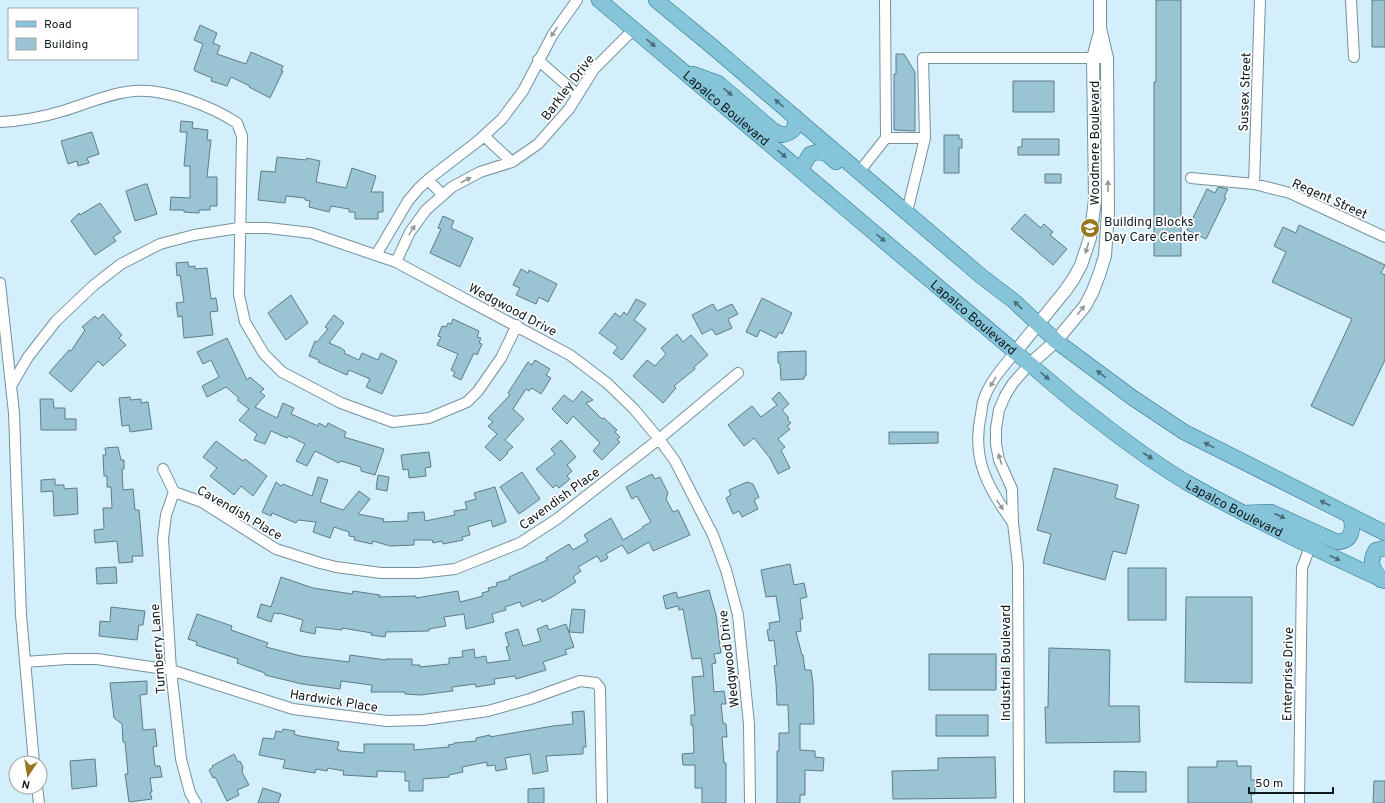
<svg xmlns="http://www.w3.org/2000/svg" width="1385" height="803" font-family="Overpass,sans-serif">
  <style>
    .building { fill: #98c4d4; stroke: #617b85 }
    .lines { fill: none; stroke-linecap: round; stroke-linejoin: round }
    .minor-casing { stroke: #76919c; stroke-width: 12 }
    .tertiary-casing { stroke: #76919c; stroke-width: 14 }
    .primary-casing { stroke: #266f86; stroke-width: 16 }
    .minor { stroke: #fff; stroke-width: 10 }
    .tertiary { stroke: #fff; stroke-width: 12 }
    .primary { stroke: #85c4d9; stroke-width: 15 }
    .oneway { fill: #939899 }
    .oneway2 { fill: #4a6e7b }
    .labels { text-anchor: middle; stroke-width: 3.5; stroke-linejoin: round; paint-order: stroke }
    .street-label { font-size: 13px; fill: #0f191d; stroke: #fff }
    .poi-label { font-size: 13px; fill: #0f191d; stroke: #fff; text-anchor: start }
  </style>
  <rect width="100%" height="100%" fill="#d2effb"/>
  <path class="building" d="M1156 0H1181V256H1154V82H1156Z
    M1372 0H1385V47H1372Z
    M200 25 217 33 213 43 220 46 217 54 246 64 251 52 283 66 281 71H283L270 98 249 87 250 86 231 77 227 86 211 81 212 78 195 71 194 69 203 44 194 40Z
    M896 54H904L915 72V131L894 130V74H896Z
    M1013 81H1054V112H1013Z
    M181 121 193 122 192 128 208 130 207 140H211L207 177H217V206H210V210H199V213L184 212V210H170L171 197 190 198V166H184L187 132H180Z
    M92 132 99 154 87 158 89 163 78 166 77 161 68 164 61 141Z
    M944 135H959V139H962V148H959V173H944Z
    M1022 139H1059V155H1018V147H1022Z
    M277 157 306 160 307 158 320 161 316 182 346 188 352 168 376 176 371 192H383V212H378V219H355V212H349V209L331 206 329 212 309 207 310 201 305 200V198L286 196 285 203 258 200 261 171 275 172Z
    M1045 174H1061V183H1045Z
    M145 184H147L157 214 135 221 126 191Z
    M1218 187 1228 189 1224 197 1226 198 1206 239 1187 230 1207 189 1215 193Z
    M100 203 121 232 113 237 116 241 95 255 71 221 79 213 80 215Z
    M1025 214 1041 228 1044 224 1053 232 1050 235 1067 249 1053 265 1011 229Z
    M443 216 454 221 451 228 473 238 460 267 430 253 441 229 438 228Z
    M1299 225 1385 265 1381 273 1385 275V360L1353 426 1311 406 1352 319 1272 282 1286 252 1274 246 1283 227 1296 233Z
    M188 262 189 267 195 266V269L207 268 211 299 216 298 218 311 210 312 213 335 184 338 182 316 178 317 176 303 184 302 180 275 177 276 176 263Z
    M521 269 528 273 529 270 557 284 548 302 539 297 536 304 516 295 520 288 513 285Z
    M291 295 308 323 286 340 268 313Z
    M762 298 792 313 782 334 779 332 776 338 760 330 757 337 746 332Z
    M636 299 646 304 634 320 646 329 622 360 613 353 618 347 599 333 615 313 620 317 624 312 627 315Z
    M713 304 717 311 732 304 738 314 728 319 732 328 716 335 712 329 702 334 692 315Z
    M103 314 122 335 119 338 126 345 103 366 98 361 71 392 49 373 69 350 71 351 85 330 82 327 95 316 98 319Z
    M334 315 344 323 329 343 341 348 345 351 344 353 359 360 362 353 378 360 381 353 397 361 382 394 366 387 370 379 349 370 347 375 318 362 319 360 309 356 315 341 317 342 328 329 325 327Z
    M453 319 479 331 477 337 481 338 479 343 482 344 477 355 474 353 461 380 453 376 455 372 451 370 458 354 437 345 441 337 438 336 442 326 446 327 448 323 451 324Z
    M677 334 683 342 691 335 708 355 694 367 695 369 674 386 676 388 663 403 633 376 647 360 655 366 666 354 661 348Z
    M227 338 247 380 250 377 264 389 260 392 265 396 255 407 277 418 283 403 294 408 291 414 318 426 319 423 326 427 328 423 346 432 344 437 384 449 375 475 361 471V467L341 461 339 463 315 451 307 466 296 461 305 444 289 436 287 438 271 431 265 444 254 440 257 434 239 420 249 409 237 400 239 398 226 387 207 397 202 386 219 377 211 360 203 364 197 352Z
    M806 351V376H804V379L781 380 780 363H778V352Z
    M535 360 550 369 546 375 551 378 541 394 532 388 529 391 526 389 513 409 524 419 505 440 513 447 507 452 508 453 500 461 485 447 497 434 488 426 493 422 488 418 510 395 508 393 528 362 532 365Z
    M582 391 593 400 586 403 602 419 604 418 617 430 615 432 620 437 617 440 620 442 602 460 593 451 600 443 573 416 567 424 552 409 564 395 573 402Z
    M779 392 789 404 782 410 789 418 787 419 791 423 787 426 790 429 778 439 785 447 781 450 790 468 778 474 770 458 754 438 744 446 728 425 752 406 761 417 777 405 772 399Z
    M130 397 131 400 141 399V403L148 402 152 429 130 432 129 425 122 426 119 398Z
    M40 399H53L54 408H65V419H76V430H41Z
    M889 432H938V443L889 444Z
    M561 440 576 457 567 465 572 471 567 476 570 479 559 488 556 485 553 488 536 469 555 454 551 449Z
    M216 441 243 461 245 459 267 476 253 496 241 486 234 495 210 476 217 468 203 457Z
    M118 447 121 460H124V469H122L123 490 133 489 135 510H139L143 556H132L133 562 119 563 117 541 95 543 94 530 104 529 103 508H112L111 487H107V476H104L103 455H106L105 448Z
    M429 452 431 467 425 468 426 476 409 478 408 469 403 470 401 455Z
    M1054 468 1118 485 1115 498 1139 505 1126 554 1113 551 1105 580 1043 563 1051 534 1037 530Z
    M522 472 540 499 519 514 500 487Z
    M652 474 655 479 660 477 668 493 666 499 673 512 678 510 690 535 653 551 649 542 628 554 622 545 606 554 608 558 601 562 597 556 578 567 581 571 573 577 576 582 552 597 542 602 541 599 522 607 520 602 505 607 506 610 492 614 494 622 466 629 464 614 444 617 446 626 429 629V631L386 632 385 637 371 635 372 633 342 628V630L316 627 315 634 300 631 303 620 279 613V614L274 613 271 622 257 617 261 604 271 607 281 577 313 588 352 594 353 591 380 595 379 597 416 596V598L458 591 460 602 483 596 482 593 489 591 488 588 497 586 496 583 510 579 509 577 547 560 546 558 569 544 573 550 588 541 584 535 611 518 623 540 643 528 642 527 651 522 637 496 632 499 626 487Z
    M378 475 389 477 387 491 376 489Z
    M318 477 328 480 320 502 343 510 359 491 370 499 358 514 384 519 383 522 408 521V513L424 512 425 521 455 515 454 511 467 509 465 502 476 499 474 493 495 487 506 522 493 527 491 520 468 527 470 535 462 537 463 540 443 544 442 541 433 543 432 540H414V545L390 546 373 541 372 544 354 540 355 537 349 536V532L334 527 330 538 313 532 316 522 298 520 296 523 272 513 271 516 262 512 276 482 281 486 283 484 312 496Z
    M55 479V485H64V489L77 488 78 514 54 516 53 491 41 492V480Z
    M747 482 753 484 759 497 754 500 758 509 742 517 739 511 733 514 726 498 731 495 729 490Z
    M790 564 794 585 804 583 807 597 800 599 803 619H800L801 631 796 632 802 655H803L805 670H811L813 683 814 724H800V750L815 751V757L824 758 823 771 805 770V795H800V803H777V751H779V733H789L788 705H777L776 683 774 666 777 665 774 640 769 641 767 630 770 629 769 623 780 621 776 596 766 597 761 570Z
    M116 567 117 583 97 584 96 568Z
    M1128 568H1166V620H1128Z
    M709 590 716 615 721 653 714 654 716 663 712 664 714 692 724 691 726 704H721L723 723 726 724 727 737H722L724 763H726V803H702V788H695V765H683L682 754 694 753 693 725H691V715H695L692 677 704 676 701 658 692 659 683 609 679 610 678 606 666 609 663 596 676 592 678 598Z
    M1186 597H1252V683L1185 682Z
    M111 607 145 611 143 625H139L137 640 99 636 100 621 110 622Z
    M572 609 585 610 583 633 569 632Z
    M197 614 232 626 231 630 268 643 266 647 301 656 349 662 350 655 386 660V659H412V665H420V667L449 664V658L463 657 462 651 474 649 475 658 486 656 487 663 510 660 506 647 509 646 505 633 518 629 523 646 541 641 537 629 547 625 549 630 566 624 574 647 565 650 567 654 543 662 546 670 516 679 515 676 494 679 495 684 476 687 475 684 452 687 453 691 420 695 405 694V692H371L372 685 341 681 340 689 302 684 265 675V673L237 663 238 659 196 645 197 642 188 639Z
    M1049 648 1110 650 1109 706H1139L1140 742 1046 743 1045 707H1048Z
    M929 654H996V690H929Z
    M147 681V694L140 695 143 730 155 729 157 746 153 747 155 766H160L162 777 150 778 152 792H150L152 799 129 802 125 774H128L125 742H123L122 724 114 718 110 683Z
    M584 711 586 747H583V754L546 756 548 771 533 774 530 754 505 758 507 769 496 771 495 765 487 766V762L462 767 463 772 449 775V777L423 779V791H409V781H405V772L377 771V777L343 775 344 771 328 768 327 771 316 769 315 773 283 768 285 760 259 755 263 738 274 739 276 731 282 732 283 729 295 731 294 734 300 736 339 742 337 750H340V751L364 753V744H414V750L449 747 448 745 454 744V743L476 741V738L490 735V737L553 726 573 724 572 712Z
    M936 715H988V736H936Z
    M234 754 238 762 240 761 243 767 242 772 249 785 237 790 239 795 227 801 215 777 213 778 209 770 213 767 212 766Z
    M995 757 996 798 893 799 892 771 938 770V758Z
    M95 759 97 786 72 789 70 761Z
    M1217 761H1237V766H1251V780H1255V794H1251L1252 803H1188V767H1217Z
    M1114 771 1146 772V792H1114Z
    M1374 781H1385V803H1373Z
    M263 788 281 794 278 803H258Z
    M544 788V803H528V789Z"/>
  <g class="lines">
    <defs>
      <path id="minor" d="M885 0 886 138H925
        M1351 0 1354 57
        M538 60 578 95
        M0 122C21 121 43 117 63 111 86 104 110 93 134 91 165 88 211 106 237 123L242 136 239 295 245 322 264 354 282 372 341 403 393 422 429 418 467 402 478 391 501 358 517 325
        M484 136 512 162
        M859 172 886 138
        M1191 178 1254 184 1290 193 1385 237
        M428 180 443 195
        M1254 184 1260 0
        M907 212 925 138 923 58H1107
        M376 255 408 201 419 188 430 178 478 141 502 119 523 91 553 34 577 0
        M396 262 410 232 426 210 452 187 480 172 512 162 538 144 569 109 594 69 634 29
        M0 283 14 413 21 615 34 763
        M11 386 28 357 56 321 94 285 121 264 160 244 194 235 239 228H268L311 233 396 262 570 355 607 383 634 409 659 439 675 461 713 535 726 570 738 615 749 724 750 803
        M163 469 174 492
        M174 492 202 502 276 549 320 563 336 567 381 573H419L455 569 520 543 557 519 659 439 738 373
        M174 492 166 515 163 539 171 670 181 759 190 793 196 803
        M1013 523C988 488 971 459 981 414 982 409 982 403 984 399 990 381 1004 366 1016 351
        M25 662 67 659H97L171 670 293 709 387 721 423 720 488 711 530 699 580 681 596 683 600 688 602 803
        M37 787 39 803
        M1019 803 1018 565 1013 523 1012 489 999 460 996 444V428L999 410 1005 396 1013 383 1030 364
        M1299 803 1302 568 1310 547"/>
      <path id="tertiary" d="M1016 351 1065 291 1074 278 1081 265 1090 238 1095 200 1093 58 1100 32
        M1030 364 1056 341 1085 306 1092 293 1099 275 1105 256 1108 212 1107 58 1100 28V0"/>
      <g id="primary">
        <path id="s1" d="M599 0 1072 400C1109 429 1146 458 1186 482 1251 519 1317 550 1385 581"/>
        <path d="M656 0 714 48 981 276 1015 302 1056 341 1133 398 1184 432 1385 533"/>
        <path d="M693 74 718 83 774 131 782 135C795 132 795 129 795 117"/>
        <path d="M801 169 810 154C822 150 827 153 836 162"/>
        <path d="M1243 513 1271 512 1337 542C1353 541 1353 530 1351 517"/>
        <path d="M1381 580C1373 568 1368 563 1376 550L1385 548"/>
      </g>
    </defs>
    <use href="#minor" class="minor-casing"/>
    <use href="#tertiary" class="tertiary-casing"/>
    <use href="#primary" class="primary-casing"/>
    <use href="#minor" class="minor"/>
    <use href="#tertiary" class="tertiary"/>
    <use href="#primary" class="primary"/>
  </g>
  <defs><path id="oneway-solid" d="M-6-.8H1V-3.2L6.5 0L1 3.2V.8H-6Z"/></defs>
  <g class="oneway">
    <use href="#oneway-solid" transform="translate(554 32) rotate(124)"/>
    <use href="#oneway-solid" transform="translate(466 180) rotate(-27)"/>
    <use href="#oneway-solid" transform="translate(1108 186) rotate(-89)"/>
    <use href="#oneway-solid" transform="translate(412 230) rotate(-58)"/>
    <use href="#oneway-solid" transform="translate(1087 248) rotate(107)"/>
    <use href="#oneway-solid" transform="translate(1081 310) rotate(-52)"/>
    <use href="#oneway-solid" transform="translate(993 382) rotate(121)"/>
    <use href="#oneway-solid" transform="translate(1000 459) rotate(-107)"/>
    <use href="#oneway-solid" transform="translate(1000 505) rotate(56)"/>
  </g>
  <g class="oneway2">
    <use href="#oneway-solid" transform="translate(651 43) rotate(40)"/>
    <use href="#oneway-solid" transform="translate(728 92) rotate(40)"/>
    <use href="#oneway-solid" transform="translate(779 103) rotate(-140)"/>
    <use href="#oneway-solid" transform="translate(782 154) rotate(40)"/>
    <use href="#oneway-solid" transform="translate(881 238) rotate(40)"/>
    <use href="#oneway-solid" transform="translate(1018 305) rotate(-137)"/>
    <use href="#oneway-solid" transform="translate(1101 374) rotate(-143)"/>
    <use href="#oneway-solid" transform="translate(1045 376) rotate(41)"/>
    <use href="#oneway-solid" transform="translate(1209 445) rotate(-153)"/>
    <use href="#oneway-solid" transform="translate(1148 456) rotate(33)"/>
    <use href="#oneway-solid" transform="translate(1325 503) rotate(-153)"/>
    <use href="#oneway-solid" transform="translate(1280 516) rotate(25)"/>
    <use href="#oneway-solid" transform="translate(1335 558) rotate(25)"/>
  </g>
  <defs>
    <symbol id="school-disc" viewBox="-11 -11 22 22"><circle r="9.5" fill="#96761e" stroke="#fff"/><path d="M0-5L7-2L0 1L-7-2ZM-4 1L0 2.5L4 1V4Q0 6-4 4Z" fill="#fff"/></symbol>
  </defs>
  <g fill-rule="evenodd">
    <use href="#school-disc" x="1079" y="217" width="22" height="22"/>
  </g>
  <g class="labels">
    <g class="street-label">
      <text transform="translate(567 87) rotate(-53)" y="5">Barkley Drive</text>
      <text transform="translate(1244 92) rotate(-88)" y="5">Sussex Street</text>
      <text dy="5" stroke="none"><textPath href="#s1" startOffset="167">Lapalco Boulevard</textPath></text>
      <text transform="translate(1094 143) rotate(-90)" y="5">Woodmere Boulevard</text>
      <text transform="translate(1330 198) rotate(24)" y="5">Regent Street</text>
      <text transform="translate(513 309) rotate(28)" y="5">Wedgwood Drive</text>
      <text dy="5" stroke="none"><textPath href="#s1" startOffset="491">Lapalco Boulevard</textPath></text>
      <text transform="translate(559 498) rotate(-36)" y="5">Cavendish Place</text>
      <text dy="5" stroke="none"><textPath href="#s1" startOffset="815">Lapalco Boulevard</textPath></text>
      <text transform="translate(240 512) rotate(30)" y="5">Cavendish Place</text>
      <text transform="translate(157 649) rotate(-94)" y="5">Turnberry Lane</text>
      <text transform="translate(728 659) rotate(-97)" y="5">Wedgwood Drive</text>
      <text transform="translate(1005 663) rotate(-90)" y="5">Industrial Boulevard</text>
      <text transform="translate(1287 674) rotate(-89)" y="5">Enterprise Drive</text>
      <text transform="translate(334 700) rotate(9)" y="5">Hardwick Place</text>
    </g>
    <g class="poi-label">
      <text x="1104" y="226">Building Blocks<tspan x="1104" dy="15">Day Care Center</tspan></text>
    </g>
  </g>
  <rect x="8" y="8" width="130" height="52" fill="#ffffff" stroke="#9fa3a5"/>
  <rect x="16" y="21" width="20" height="6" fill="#85c4d9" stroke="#9fa3a5"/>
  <text x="44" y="28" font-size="12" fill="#0f191d">Road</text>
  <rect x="16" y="38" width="20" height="12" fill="#98c4d4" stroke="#9fa3a5"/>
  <text x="44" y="48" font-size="12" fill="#0f191d">Building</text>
  <g transform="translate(28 775) rotate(192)"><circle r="19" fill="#ffffff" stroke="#9fa3a5"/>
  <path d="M0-3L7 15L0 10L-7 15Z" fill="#96761e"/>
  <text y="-6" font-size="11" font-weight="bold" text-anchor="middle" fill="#0f191d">N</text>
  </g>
  <path d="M1249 787v6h84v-6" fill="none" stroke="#0f191d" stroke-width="2"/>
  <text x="1255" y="787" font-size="12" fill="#0f191d" stroke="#ffffff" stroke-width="3" paint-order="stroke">50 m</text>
</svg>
